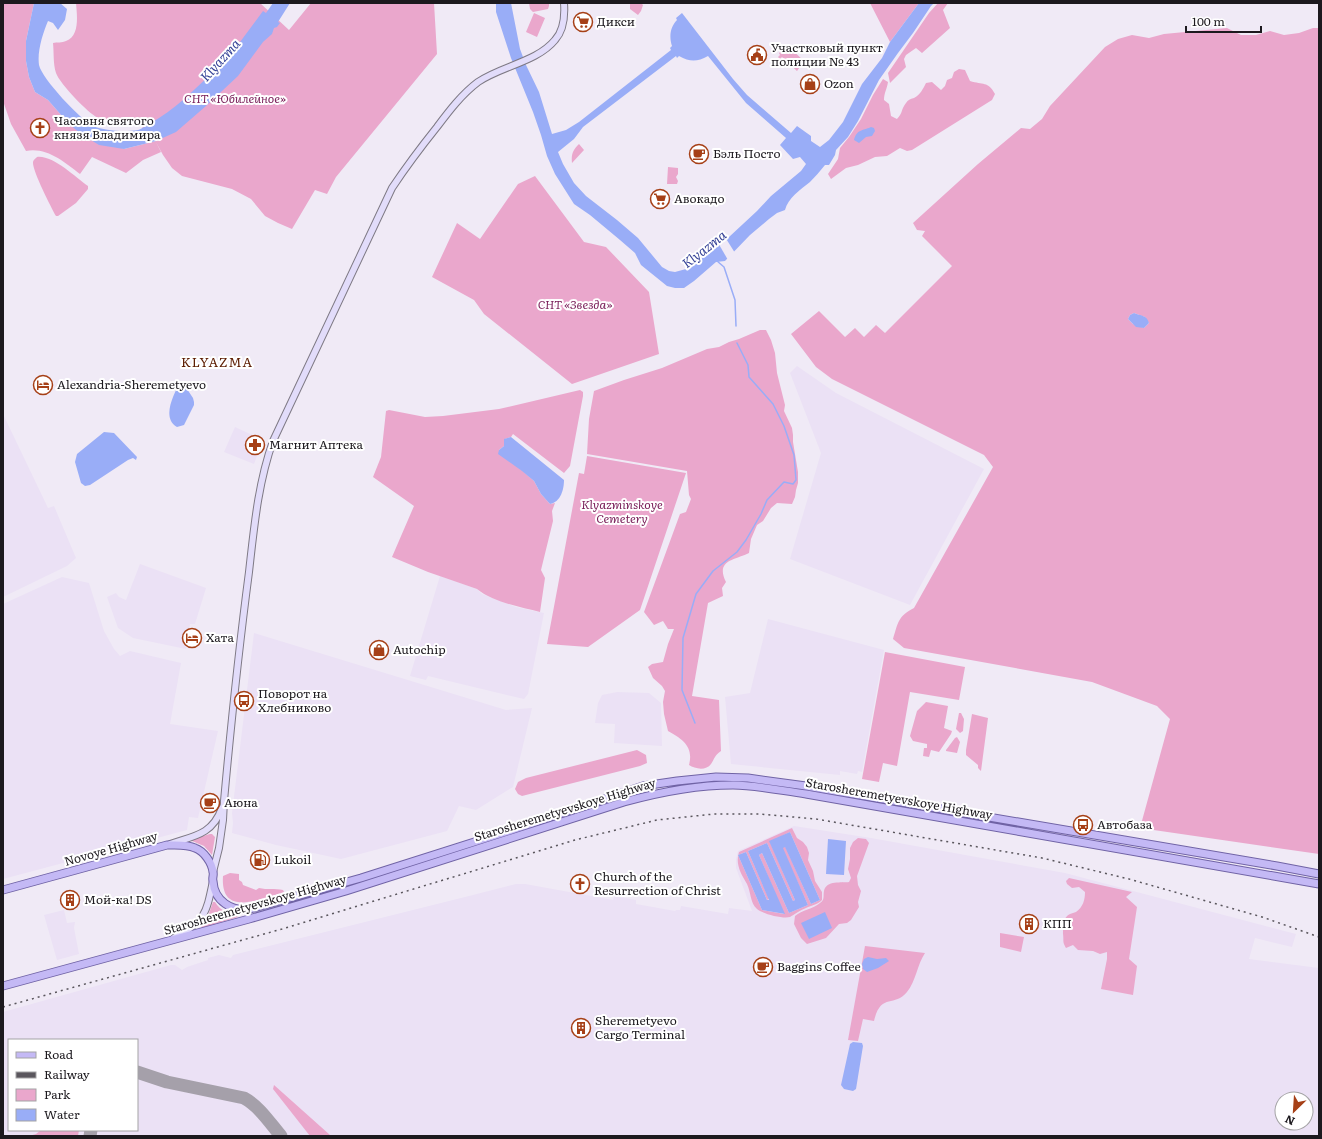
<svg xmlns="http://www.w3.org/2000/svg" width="1322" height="1139" font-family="Literata,serif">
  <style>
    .built { fill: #ebe1f5; fill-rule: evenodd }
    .green { fill: #eaa7cc; fill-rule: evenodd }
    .water { fill: #99adf7; fill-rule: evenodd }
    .pier { fill: #f0eaf6 }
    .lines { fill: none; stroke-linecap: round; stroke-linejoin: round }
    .stream { stroke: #99adf7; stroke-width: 1.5 }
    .taxiway { stroke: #a5a0aa; stroke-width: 13 }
    .secondary-casing { stroke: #7e7984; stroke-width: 8 }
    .primary-casing { stroke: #7063a5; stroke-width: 9 }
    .secondary { stroke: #e2dcfa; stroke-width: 6 }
    .primary { stroke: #c4b9f5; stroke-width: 7 }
    .rail { stroke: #5a565d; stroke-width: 1.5; stroke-dasharray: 2 4; stroke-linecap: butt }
    .labels { text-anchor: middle; stroke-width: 4; stroke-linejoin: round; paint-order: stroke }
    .poi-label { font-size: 12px; fill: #1c191e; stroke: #fff; text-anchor: start }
    .park-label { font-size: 12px; font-style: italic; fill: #7b215b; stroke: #fff }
    .street-label { font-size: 12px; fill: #1c191e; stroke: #fff }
    .water-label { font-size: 13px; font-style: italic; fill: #344196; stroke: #fff }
    .neighbourhood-label { font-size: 13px; letter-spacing: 1px; fill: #5d1d03; stroke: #fff }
  </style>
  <rect width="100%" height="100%" fill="#f0eaf6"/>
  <path class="built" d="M797 366 836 393 984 469 910 605 790 559 821 453 790 373Z
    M3 414 48 508 54 506 76 558 67 566 3 597Z
    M235 427 263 440 254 464 224 452Z
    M140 564 206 588 195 624H190L186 649 133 638 118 628 107 597 116 593 119 597 126 600Z
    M440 576 477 589 482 594 516 607 544 613 528 694 524 699 428 676 426 680 410 676Z
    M62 577 89 583 104 631 114 649 120 656 130 651 181 663 170 724 218 731 198 818 189 817 187 830 3 879V604Z
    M768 619 884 650 862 772 858 771 857 774 840 771V775L731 764 725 697 750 693Z
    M254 633 506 710 532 708 513 787 476 810 459 806 447 831 341 859 276 845 232 833 233 823 232 813Z
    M617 692 649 693 661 703 662 746 614 743 615 724 595 723 598 703 602 695Z
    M794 826 871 838 1065 873 1296 934 1292 947 1255 938 1249 959 1319 968V1136H3V1012L171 965H175L182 970 187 967 208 960V958L219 955 231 958 233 955 469 896 516 884H525L613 900 614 896 636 900V904L675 911 676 910H680L681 906 728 914 729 908 752 911 736 868V859L738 851ZM9 1040H137V1130H9ZM1282 1099H1306V1123H1282Z
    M64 910 67 923 75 922 74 928 79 954 57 960 44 915Z"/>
  <path class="green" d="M3 3H34L26 41V61L29 77 35 92 48 100 69 124 124 149 156 141 135 120C125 120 108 122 98 118 88 113 60 84 56 73 53 64 54 52 53 43 57 42 62 43 66 41 80 36 77 15 76 3H260L289 30 311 3H434L437 54 336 177 327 194 315 190 292 229 278 223 265 216 251 199 232 189 182 176 172 168 163 155 156 142 161 152 143 160 126 173 92 157 80 174C64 162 47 147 26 151L11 124 3 101Z
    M529 3H549V6L548 9 533 12 530 9Z
    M630 3H641L643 5 641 11 638 15 630 9Z
    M870 3H919L890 42Z
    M938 3H948L943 10 950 28 922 53 916 48 906 55 904 59 906 67 890 83 888 73 929 13Z
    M534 13 545 18 537 37 526 32Z
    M1227 28 1241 35H1256L1270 31 1284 35 1299 33 1313 28H1319V854L1140 828 1170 719 1157 706 1092 682 904 648 893 639C898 623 898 616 914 608L993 467 984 455 832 379 816 367 791 334 819 311 845 337 855 328 864 337 876 325 885 333 952 266 922 236 925 231 917 230 913 223 978 164 1021 128 1030 129 1042 119 1050 106 1105 47 1118 39 1132 35 1149 38 1164 34ZM1134 313 1145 317 1149 323 1144 328 1133 324 1128 319 1130 315Z
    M788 46 804 61 797 71 782 57 780 59 778 57 780 55 779 53Z
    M959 69 965 70 970 81C983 85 988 81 995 94L992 100 912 150 907 151 900 148 887 156 875 157 858 165 846 168 831 179 828 174 838 159 840 148 849 137 861 119 873 95 883 79 888 82C887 89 884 93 884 100L889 104 891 116 897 119C903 113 901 109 906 103 908 100 910 99 914 98 920 95 923 89 926 83L932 82 941 90 945 86 947 80 952 78 954 72Z
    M579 144 584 150 572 163C571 154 573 150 579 144Z
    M37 157C53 155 75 177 88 186V189L76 203 58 216H56C51 207 32 170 33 162 34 159 35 159 37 157Z
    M668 167 678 168V174L676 177 678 181 677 184H667Z
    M535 176 584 242 606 247 649 292 659 354 572 384 484 314 474 300 432 277 457 223 480 239 518 184Z
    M760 330H766L771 340 775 353 777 373 785 405 784 411 792 428 793 435V442L798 472V483L796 490 795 497 792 504 777 503 771 508 763 521 757 525 751 539 749 553C735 560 715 560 726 582L722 588 723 596 708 603 692 696 719 700 721 751C714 756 715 758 711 764 706 771 695 769 689 765 694 746 682 739 668 731L664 714 663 702 665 691 662 686 653 678 648 667 652 664 663 662 668 644 674 629H668L663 621 654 625 644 612 680 514 686 512 691 499 689 495 687 471 587 454 589 419 594 391 624 380 662 368 707 349 719 347 729 342 739 339Z
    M580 390 583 392V396L570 466 564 473 513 434 511 437 505 439 504 446 499 450 534 481 541 494 550 504 555 503 552 511 553 521 541 570 545 578 540 612C520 607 493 602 477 589L428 572 392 557 414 506 373 477 381 457 386 411 389 410 425 417 443 416 499 409Z
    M587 456 686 473 640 610 588 647 547 644 579 473 584 474Z
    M885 652 965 667 959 700 910 692 897 766 883 763 879 782 862 779Z
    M926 702 948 706 944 728 952 731 951 734 939 752 931 750 929 757 923 756 924 748H927V744L913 741 910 736 917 711Z
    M959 713H961L964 719 963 731 960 733 956 729Z
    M972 714 988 718 981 771 978 768V765L966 755V750Z
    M957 737 960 742 957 753 946 751V750L955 738Z
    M637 750 646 755 647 763 640 766 522 796 518 794 515 789 518 782 526 778Z
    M792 828 797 838 803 842 807 847 809 853 808 860 813 871 815 881 822 892V900C817 905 812 905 806 908 800 910 794 915 790 917 783 919 763 914 757 909 750 903 751 892 747 884 741 874 735 864 739 852ZM790 832 820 900 811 904 785 846 782 848 808 905 789 913 762 853 759 855 784 914 762 910 738 855 746 852 767 900 769 899 748 851 767 843 793 901 795 900 770 842Z
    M210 834H212L215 837 212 855 204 846 192 841 193 839Z
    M858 838 866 839 869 843 857 876 858 885 861 891 858 902 859 907 851 920 847 923 839 924 826 938 807 944 801 938 794 924 795 916C802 910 813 909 820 903 825 900 823 896 824 891 826 880 842 883 849 882L851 878 848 869 850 859V848L853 842Z
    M230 873 239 874V880L242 882 243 885 256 890 259 888C267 890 275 888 283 890L284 892C260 899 220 918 223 876Z
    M1069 878 1132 892 1126 897 1137 907 1129 959 1137 966 1133 995 1101 989 1107 959V952L1100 954 1093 951 1078 950 1073 945 1066 948C1062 941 1064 941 1063 934 1063 927 1062 918 1070 914 1072 913 1074 913 1076 912 1083 907 1085 900 1085 892L1079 887 1072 888 1067 884 1066 881Z
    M213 902H215C221 912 229 913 238 917L202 928 201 927 207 919Z
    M1000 933 1024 937 1021 952 1000 947Z
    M865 946 925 953C917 965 916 981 907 992 894 1008 881 992 874 1021L863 1019 858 1041 848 1040Z
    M274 1085 330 1135 332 1136H310L273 1089Z
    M41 1130H79L78 1136H29L36 1134Z"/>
  <path class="water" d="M34 3H60L67 9 65 20 58 30 53 23 48 21C43 33 37 51 39 65 42 79 80 119 93 126 105 131 125 132 138 130 142 129 147 125 151 123 174 110 193 91 212 73H217L263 11 266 13 273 3H290L278 22 280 23 277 27 274 28 272 34 263 42 238 76 206 106 176 132 156 141 124 149 99 145 81 134 69 124 48 100 35 92 29 77 26 61V41Z
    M496 3H511L520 49 526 65 539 92 552 134 566 130 579 122 671 50 670 48 672 46C669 37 670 27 677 20L676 18 682 13 733 79 747 95 791 133 797 126 811 136V141L820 147 829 140 843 122 862 84 882 58 890 42 919 3H934L931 6 913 33 898 53 879 80 858 121 848 137 836 150 835 155 829 165H825C820 171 815 177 810 182 800 190 788 198 785 210L777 213 769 219 750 235 725 261 716 262 694 281 684 288H675L667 286 641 265 635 253 620 240 590 215 574 204 555 174 547 156 541 135 533 112 511 58 496 12ZM676 56 677 58 679 56C690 62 697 62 708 56L746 103 786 138 780 145 793 159 800 157 806 164 801 171 771 196 757 211 729 237 714 246 699 256 686 269 675 272 669 271 662 267 638 238 617 220 586 196 574 183 563 164 558 152 574 139 583 127Z
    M871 127 874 128 875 131 872 136 866 137 859 143 854 140C857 129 862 131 871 127Z
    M1134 313C1141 316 1147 315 1149 323L1144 328 1136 327 1128 319 1130 315Z
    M180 382 183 383 193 398 194 402V405L184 425 177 427C161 418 174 394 180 382Z
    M104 432 114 433 137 457 136 460 133 458 128 460 90 485 85 486 81 483 75 462 77 454Z
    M511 437 564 480C564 489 561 502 550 504L541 494 534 481 522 471 498 454 499 450 504 446V439Z
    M790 832 820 900 811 904 785 847 783 848 808 905 789 913 762 853 759 855 785 914 762 910 738 855 746 852 767 900H769L748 851 767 843 793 901 795 900 769 841Z
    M828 839 846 841 844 875 826 874Z
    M825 912 832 928 809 939 801 923Z
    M868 957 877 959 886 958 889 961 878 968 867 972 863 969 862 964 864 959Z
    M853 1042 862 1043 863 1046 856 1089 853 1091 844 1089 841 1085 850 1044Z"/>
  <path class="pier" d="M725 237 735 253 728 260 717 241Z"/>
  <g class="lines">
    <path class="stream" d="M717 261 724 267 735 300 736 326
      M695 723 682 690 683 638 696 594 713 571 737 552 746 540 761 514 767 500 784 482 793 484 796 480 794 455 784 426 773 404 749 377 748 365 737 343"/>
    <path class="taxiway" d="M137 1072 167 1082 244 1098C259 1106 270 1123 281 1136
      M90 1136 91 1130"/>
    <defs>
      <path id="secondary" d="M170 844C194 836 212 835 222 808
        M213 872 219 848 223 820 224 801C231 724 239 648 249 572 254 528 258 483 273 441L392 188C406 167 421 147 437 127 449 111 462 94 478 82 501 66 537 62 555 40 564 30 565 16 564 3
        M174 938C205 921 206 915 213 881"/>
      <path id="primary" d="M3 890 167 845C177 845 187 844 195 848 204 851 212 863 213 872 214 875 212 878 213 881 214 901 232 912 250 909L361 878 512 830 643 786 677 781 716 777 748 778 806 786 1277 866 1319 874
        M3 986 249 919 346 891 624 802C660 792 696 785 733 785 756 785 783 791 806 794L1319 884"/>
    </defs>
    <use href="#secondary" class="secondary-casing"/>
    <use href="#primary" class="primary-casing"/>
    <use href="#secondary" class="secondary"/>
    <use href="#primary" class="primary"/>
    <path class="rail" d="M3 1007 282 929 575 840 657 820 714 814H760L816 819 1042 858 1129 879 1262 917 1319 937"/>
  </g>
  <defs>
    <symbol id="supermarket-ring" viewBox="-11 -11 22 22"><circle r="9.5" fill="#fff" stroke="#a64017" stroke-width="1.5"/><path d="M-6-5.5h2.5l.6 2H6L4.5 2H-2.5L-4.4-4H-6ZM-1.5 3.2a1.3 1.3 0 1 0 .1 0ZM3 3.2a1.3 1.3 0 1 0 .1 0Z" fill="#a64017"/></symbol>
    <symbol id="civic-ring" viewBox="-11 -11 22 22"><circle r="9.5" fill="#fff" stroke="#a64017" stroke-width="1.5"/><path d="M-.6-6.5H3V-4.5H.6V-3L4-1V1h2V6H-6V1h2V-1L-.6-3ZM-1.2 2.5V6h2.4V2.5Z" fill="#a64017"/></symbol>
    <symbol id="shop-ring" viewBox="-11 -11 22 22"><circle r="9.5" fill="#fff" stroke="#a64017" stroke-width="1.5"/><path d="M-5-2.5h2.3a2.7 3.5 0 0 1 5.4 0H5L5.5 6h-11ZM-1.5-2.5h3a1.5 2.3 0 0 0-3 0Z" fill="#a64017"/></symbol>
    <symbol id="church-ring" viewBox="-11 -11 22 22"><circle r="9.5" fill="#fff" stroke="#a64017" stroke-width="1.5"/><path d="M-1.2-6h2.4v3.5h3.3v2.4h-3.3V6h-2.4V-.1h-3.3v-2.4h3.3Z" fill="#a64017"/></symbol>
    <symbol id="cafe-ring" viewBox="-11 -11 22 22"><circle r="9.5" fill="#fff" stroke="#a64017" stroke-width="1.5"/><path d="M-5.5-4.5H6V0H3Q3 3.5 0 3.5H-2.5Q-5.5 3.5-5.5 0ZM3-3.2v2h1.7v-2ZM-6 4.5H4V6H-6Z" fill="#a64017"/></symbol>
    <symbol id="hotel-ring" viewBox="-11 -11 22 22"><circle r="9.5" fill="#fff" stroke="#a64017" stroke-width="1.5"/><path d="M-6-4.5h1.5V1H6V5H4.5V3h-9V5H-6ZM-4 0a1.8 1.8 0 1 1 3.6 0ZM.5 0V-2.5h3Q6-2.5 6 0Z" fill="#a64017"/></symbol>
    <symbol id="pharmacy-ring" viewBox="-11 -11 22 22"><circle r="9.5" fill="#fff" stroke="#a64017" stroke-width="1.5"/><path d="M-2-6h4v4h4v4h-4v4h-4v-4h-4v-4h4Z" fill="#a64017"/></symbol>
    <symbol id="bus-ring" viewBox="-11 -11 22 22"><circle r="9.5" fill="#fff" stroke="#a64017" stroke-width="1.5"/><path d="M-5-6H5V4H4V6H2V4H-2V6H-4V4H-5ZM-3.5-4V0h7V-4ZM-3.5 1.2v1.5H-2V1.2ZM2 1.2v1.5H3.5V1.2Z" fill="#a64017"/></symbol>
    <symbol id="fuel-ring" viewBox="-11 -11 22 22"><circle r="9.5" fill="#fff" stroke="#a64017" stroke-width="1.5"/><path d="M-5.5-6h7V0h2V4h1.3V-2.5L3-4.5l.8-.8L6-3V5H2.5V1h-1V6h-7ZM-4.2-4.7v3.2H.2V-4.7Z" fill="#a64017"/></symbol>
    <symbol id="building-ring" viewBox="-11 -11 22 22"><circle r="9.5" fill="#fff" stroke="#a64017" stroke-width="1.5"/><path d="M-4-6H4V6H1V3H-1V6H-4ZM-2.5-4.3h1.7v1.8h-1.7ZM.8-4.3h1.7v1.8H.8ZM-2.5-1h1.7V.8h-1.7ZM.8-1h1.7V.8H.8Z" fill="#a64017"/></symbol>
  </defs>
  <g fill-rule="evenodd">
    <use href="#supermarket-ring" x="572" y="11" width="22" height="22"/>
    <use href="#civic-ring" x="746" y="44" width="22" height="22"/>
    <use href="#shop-ring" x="799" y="73" width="22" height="22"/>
    <use href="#church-ring" x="29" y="117" width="22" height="22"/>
    <use href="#cafe-ring" x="688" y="143" width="22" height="22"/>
    <use href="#supermarket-ring" x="649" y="188" width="22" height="22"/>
    <use href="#hotel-ring" x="32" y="374" width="22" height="22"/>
    <use href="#pharmacy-ring" x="244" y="434" width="22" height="22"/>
    <use href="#hotel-ring" x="181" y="627" width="22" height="22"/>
    <use href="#shop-ring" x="368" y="639" width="22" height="22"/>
    <use href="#bus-ring" x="233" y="690" width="22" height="22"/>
    <use href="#cafe-ring" x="199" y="792" width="22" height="22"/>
    <use href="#bus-ring" x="1072" y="814" width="22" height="22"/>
    <use href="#fuel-ring" x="249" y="849" width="22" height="22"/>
    <use href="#church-ring" x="569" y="873" width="22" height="22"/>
    <use href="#building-ring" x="59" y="889" width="22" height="22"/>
    <use href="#building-ring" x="1018" y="913" width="22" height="22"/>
    <use href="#cafe-ring" x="752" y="956" width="22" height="22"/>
    <use href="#building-ring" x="570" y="1017" width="22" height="22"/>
  </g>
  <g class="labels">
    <g class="poi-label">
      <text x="597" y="26">Дикси</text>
      <text x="771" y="52">Участковый пункт<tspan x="771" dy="14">полиции № 43</tspan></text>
      <text x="824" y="88">Ozon</text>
      <text x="54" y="125">Часовня святого<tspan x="54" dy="14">князя Владимира</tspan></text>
      <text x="713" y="158">Бэль Посто</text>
      <text x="674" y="203">Авокадо</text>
      <text x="57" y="389">Alexandria-Sheremetyevo</text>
      <text x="269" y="449">Магнит Аптека</text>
      <text x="206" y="642">Хата</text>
      <text x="393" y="654">Autochip</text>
      <text x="258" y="698">Поворот на<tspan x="258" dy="14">Хлебниково</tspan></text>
      <text x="224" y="807">Аюна</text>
      <text x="1097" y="829">Автобаза</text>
      <text x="274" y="864">Lukoil</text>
      <text x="594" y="881">Church of the<tspan x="594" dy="14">Resurrection of Christ</tspan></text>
      <text x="84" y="904">Мой-ка! DS</text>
      <text x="1043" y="928">КПП</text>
      <text x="777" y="971">Baggins Coffee</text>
      <text x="595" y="1025">Sheremetyevo<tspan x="595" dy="14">Cargo Terminal</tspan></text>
    </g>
    <g class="park-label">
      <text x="235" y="103">СНТ «Юбилейное»</text>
      <text x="575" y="309">СНТ «Звезда»</text>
      <text x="622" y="509">Klyazminskoye<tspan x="622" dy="14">Cemetery</tspan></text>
    </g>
    <g class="street-label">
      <text transform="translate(899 799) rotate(10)" y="4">Starosheremetyevskoye Highway</text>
      <text transform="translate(565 810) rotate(-17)" y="4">Starosheremetyevskoye Highway</text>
      <text transform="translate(111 849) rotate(-16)" y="4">Novoye Highway</text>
      <text transform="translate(255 905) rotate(-16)" y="4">Starosheremetyevskoye Highway</text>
    </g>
    <g class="water-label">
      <text transform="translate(220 60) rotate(-48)" y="5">Klyazma</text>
      <text transform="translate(704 249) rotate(-38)" y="5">Klyazma</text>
    </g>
    <g class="neighbourhood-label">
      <text x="217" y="367">KLYAZMA</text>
    </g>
  </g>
  <rect width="1322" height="1139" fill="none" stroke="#1c191e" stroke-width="8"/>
  <rect x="8" y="1039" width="130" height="92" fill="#ffffff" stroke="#a4a3a5"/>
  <rect x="16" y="1052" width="20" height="6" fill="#c4b9f5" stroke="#a4a3a5"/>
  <text x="44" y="1059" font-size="12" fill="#1c191e">Road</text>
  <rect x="16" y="1072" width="20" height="6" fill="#5a565d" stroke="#a4a3a5"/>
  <text x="44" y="1079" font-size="12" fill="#1c191e">Railway</text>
  <rect x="16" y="1089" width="20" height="12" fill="#eaa7cc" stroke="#a4a3a5"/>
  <text x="44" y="1099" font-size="12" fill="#1c191e">Park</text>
  <rect x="16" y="1109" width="20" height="12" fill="#99adf7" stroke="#a4a3a5"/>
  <text x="44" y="1119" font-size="12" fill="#1c191e">Water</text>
  <g transform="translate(1294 1111) rotate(205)"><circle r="19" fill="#ffffff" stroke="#a4a3a5"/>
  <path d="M0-3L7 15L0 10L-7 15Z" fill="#a64017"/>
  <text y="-6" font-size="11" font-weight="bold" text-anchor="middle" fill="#1c191e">N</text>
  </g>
  <path d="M1186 26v6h75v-6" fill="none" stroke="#1c191e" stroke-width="2"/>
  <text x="1192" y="26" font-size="12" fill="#1c191e" stroke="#ffffff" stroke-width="3" paint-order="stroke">100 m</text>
</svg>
